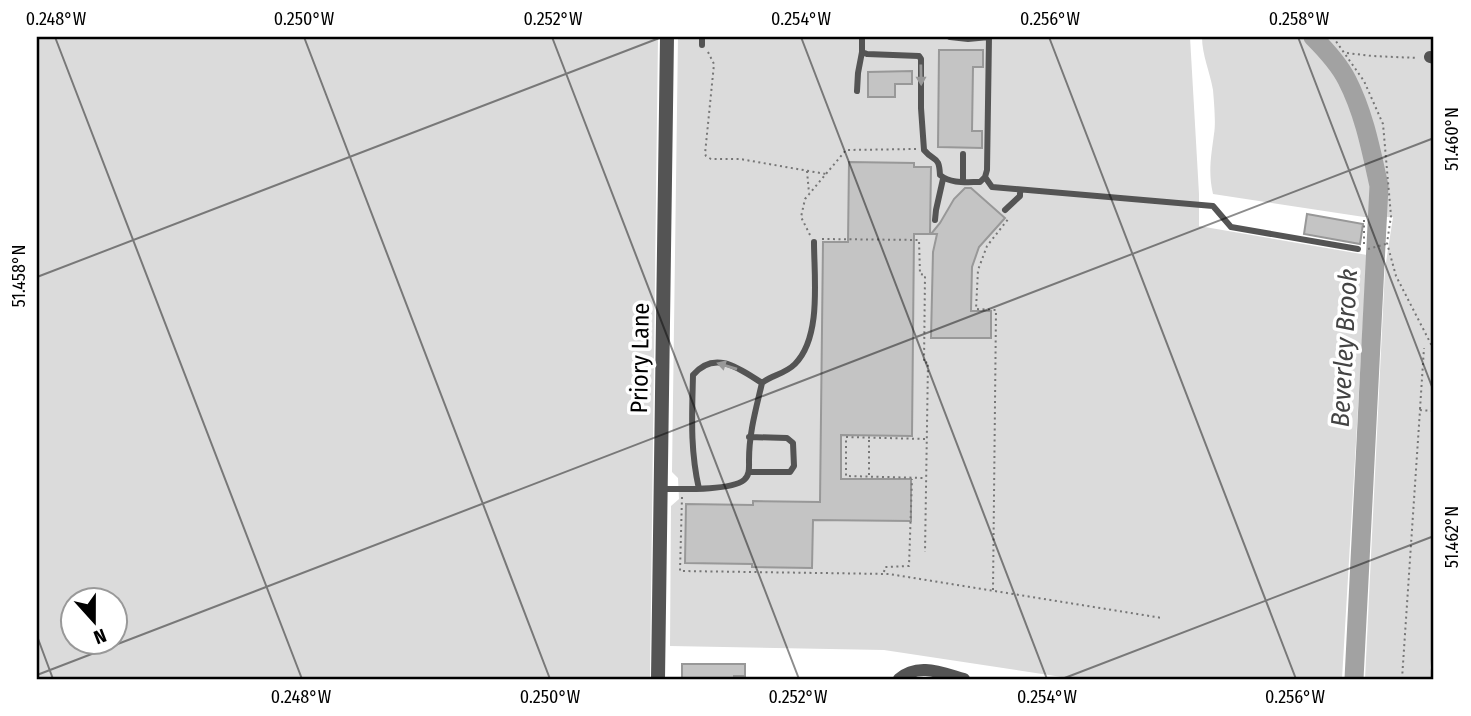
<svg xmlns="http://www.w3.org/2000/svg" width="1471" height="716" font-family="'Fira Sans Condensed',sans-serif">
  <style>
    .green { fill: #dbdbdb; fill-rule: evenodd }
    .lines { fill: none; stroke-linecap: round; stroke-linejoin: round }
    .river { stroke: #a2a2a2; stroke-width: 19 }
    .building { fill: #c4c4c4; stroke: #989898; stroke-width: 2 }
    .path { stroke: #767676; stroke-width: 2; stroke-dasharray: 2 3.5; stroke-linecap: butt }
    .service { stroke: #545454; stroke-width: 6 }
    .minor { stroke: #545454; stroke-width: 12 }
    .tertiary { stroke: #545454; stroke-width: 14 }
    .oneway { fill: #989898 }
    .ticks { fill: none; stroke: #000; stroke-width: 2; stroke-opacity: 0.45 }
    .labels { text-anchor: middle; stroke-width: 7; stroke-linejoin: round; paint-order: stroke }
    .street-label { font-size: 24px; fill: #000; stroke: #fff }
    .water-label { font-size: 26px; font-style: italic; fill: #434343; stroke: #fff }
    .neatline { fill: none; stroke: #000; stroke-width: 2.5 }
    .ticks-label { font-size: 18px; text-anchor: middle; fill: #000 }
  </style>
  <rect width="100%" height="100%" fill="#fff"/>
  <path class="green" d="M37 37H658L650 679H37ZM74 600H116V642H74Z
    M678 37H1190L1199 194V226L1367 255 1342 679H1075L884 650 670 646 671 506 679 499 678 478 672 472Z
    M1202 37H1434V634L1430 668 1434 679H1365L1385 269 1393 217H1364L1213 194C1208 172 1211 157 1214 134 1216 123 1214 102 1213 90 1210 72 1202 55 1202 37Z"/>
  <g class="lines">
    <path class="river" d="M1313 37C1325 49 1339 64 1347 80 1364 113 1371 150 1379 186L1354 679"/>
  </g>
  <path class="building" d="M939 50H983V67H973L972 131H982V148L938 147Z
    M912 71V84H895V97H868V72Z
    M849 162 914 163V167H931L930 234H914L912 436 841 435V479H911V521L813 520 812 568 752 567V564L685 563 686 504 753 505V501L820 502 823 242H848Z
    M965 188H971L1005 218 979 247 972 267 971 311H991V338H931L933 252 937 234H931L940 223 954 199Z
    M1307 214 1363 224 1360 244 1304 234Z
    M682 664H745V676H734V679H682Z"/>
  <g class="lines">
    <path class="path" d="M1333 37 1364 81 1383 124 1391 216 1387 243 1396 276 1434 350
      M708 52 714 64 705 154 706 156 711 159H740L826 174
      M1347 53 1372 56 1418 58
      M807 171 809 193
      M810 235 801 217 805 199 846 150 916 149
      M822 239 919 240 920 274 925 275 924 363 928 362 925 552
      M1364 244V217
      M1368 249 1386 244
      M1420 409 1424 348
      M925 439 846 437V476L925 478
      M869 475V439
      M682 497 680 571 889 574 1162 618
      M884 572 885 567 909 566 912 479
      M993 590 996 310 976 309 978 270 987 246 1009 218
      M1402 679 1420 410 1434 411"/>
    <path class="service" d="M862 37V52L867 54 919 56 921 59V108L924 150C935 163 939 155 940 175 951 184 966 182 980 182L985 177 987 170 989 37
      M950 37 968 39 989 37
      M702 45V37
      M857 91 858 73 862 52
      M963 154V182
      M985 177 992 187 1213 206 1231 227 1358 249
      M1005 210 1020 196V190
      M935 220 936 210 943 179
      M749 472H790L794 466 793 443 787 438 749 437
      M661 489C679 489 730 491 744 480 750 475 749 467 749 460 749 433 756 409 762 383
      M699 489C690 449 692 416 693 375 715 349 740 369 762 383 772 375 785 374 795 364 822 337 814 277 814 242"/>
    <path class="minor" d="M1430 57 1434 58
      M899 679C918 662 942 673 964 679"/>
    <path class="tertiary" d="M658 679 667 37"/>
  </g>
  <defs><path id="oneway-solid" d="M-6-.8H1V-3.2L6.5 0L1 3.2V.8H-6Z" transform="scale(1.75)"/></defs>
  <g class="oneway">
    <use href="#oneway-solid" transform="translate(921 75) rotate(89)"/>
    <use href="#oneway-solid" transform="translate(727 366) rotate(-163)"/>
  </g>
  <path class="ticks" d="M55 37 302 679M304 37 550 679M552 37 799 679M801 37 1047 679M1049 37 1296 679M1298 37 1434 392M37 277 662 37M37 636 53 679M37 675 1434 138M1062 679 1434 536"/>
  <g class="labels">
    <g class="street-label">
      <text transform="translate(640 358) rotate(-89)" y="8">Priory Lane</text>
    </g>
    <g class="water-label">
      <text transform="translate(1344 348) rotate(-87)" y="9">Beverley Brook</text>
    </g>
  </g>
  <rect width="1471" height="716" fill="none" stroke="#ffffff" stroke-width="77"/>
  <g transform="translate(94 621) rotate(159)"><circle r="33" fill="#ffffff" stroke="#999999" stroke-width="2"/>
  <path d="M0-5L12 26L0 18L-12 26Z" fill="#000000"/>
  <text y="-10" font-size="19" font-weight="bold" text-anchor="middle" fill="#000000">N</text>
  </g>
  <rect x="38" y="38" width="1394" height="640" class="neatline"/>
  <g class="ticks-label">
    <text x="56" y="25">0.248°W</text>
    <text x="304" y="25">0.250°W</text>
    <text x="553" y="25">0.252°W</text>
    <text x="801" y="25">0.254°W</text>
    <text x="1050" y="25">0.256°W</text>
    <text x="1299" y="25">0.258°W</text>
    <text transform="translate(1452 139) rotate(-90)" y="6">51.460°N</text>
    <text transform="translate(19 276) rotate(-90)" y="6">51.458°N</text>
    <text transform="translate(1452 537) rotate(-90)" y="6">51.462°N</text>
    <text x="301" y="703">0.248°W</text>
    <text x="550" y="703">0.250°W</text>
    <text x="798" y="703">0.252°W</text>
    <text x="1047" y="703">0.254°W</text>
    <text x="1295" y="703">0.256°W</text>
  </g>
</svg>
